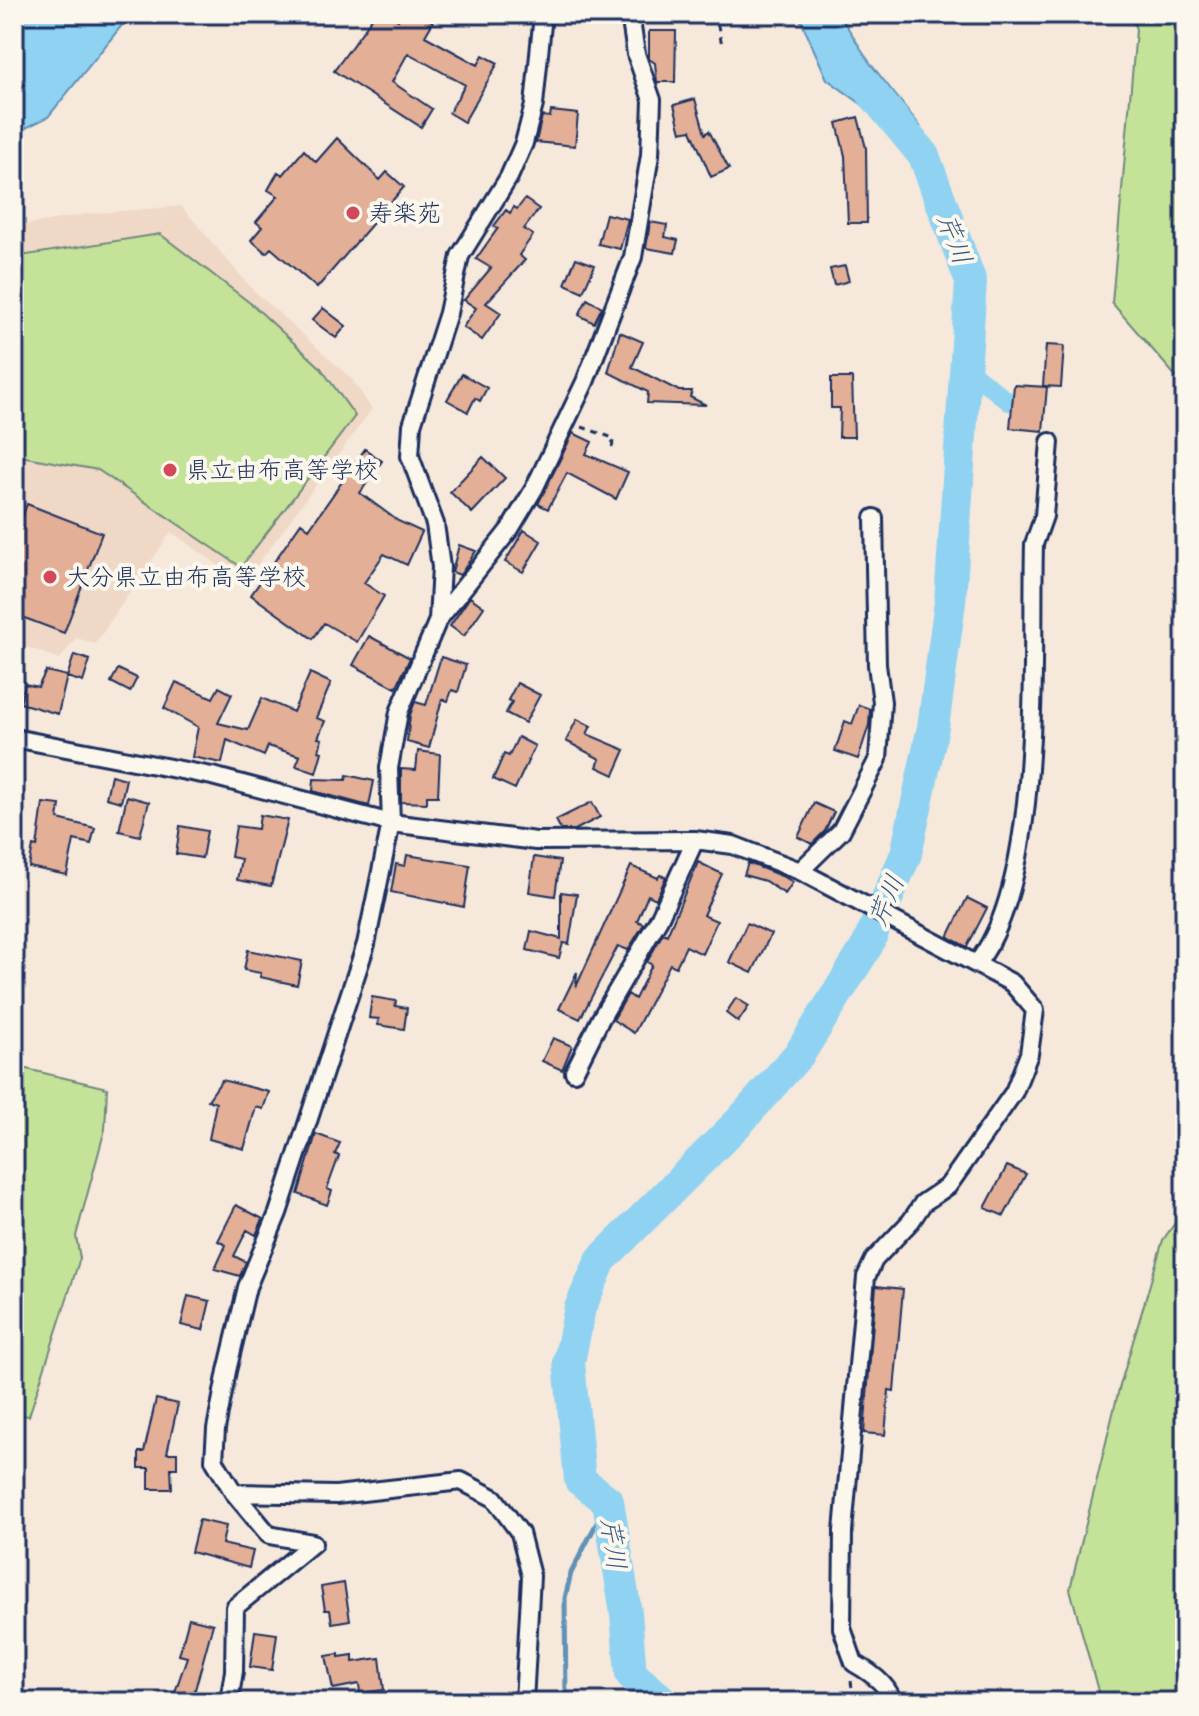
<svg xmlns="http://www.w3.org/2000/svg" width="1199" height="1716" font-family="Mali,'Klee One',sans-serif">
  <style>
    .built { fill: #f0d8c6 }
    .green { fill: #c5e299; stroke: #70887c; stroke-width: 2 }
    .water { fill: #90d2f2; stroke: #6191b7; stroke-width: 2 }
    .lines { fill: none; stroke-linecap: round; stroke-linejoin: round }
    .stream { stroke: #6191b7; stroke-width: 5 }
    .canal { stroke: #90d2f2; stroke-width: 18 }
    .river { stroke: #90d2f2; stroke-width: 32 }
    .building { fill: #e3af96; stroke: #1b2f5e; stroke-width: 2 }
    .street-casing { stroke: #1b2f5e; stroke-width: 22 }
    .path { stroke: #1b2f5e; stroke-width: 3; stroke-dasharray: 6 6; stroke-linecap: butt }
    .street { stroke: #fbf7ec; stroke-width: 16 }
    .poi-dot { fill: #d1495b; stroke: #fbf7ec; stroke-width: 3 }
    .labels { text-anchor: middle; stroke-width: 8; stroke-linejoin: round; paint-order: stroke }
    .poi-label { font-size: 24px; fill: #1b2f5e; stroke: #fbf7ec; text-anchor: start }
    .water-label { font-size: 26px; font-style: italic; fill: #385883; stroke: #fbf7ec }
  </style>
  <rect width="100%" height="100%" fill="#f6e9db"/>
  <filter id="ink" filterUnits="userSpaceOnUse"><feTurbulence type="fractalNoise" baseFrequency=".0125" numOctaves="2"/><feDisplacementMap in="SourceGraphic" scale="16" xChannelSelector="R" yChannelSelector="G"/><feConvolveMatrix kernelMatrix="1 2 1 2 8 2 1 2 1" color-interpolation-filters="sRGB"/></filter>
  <g filter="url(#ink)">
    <path class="built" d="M181 206 253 290 352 379 372 409 244 583 171 532 95 644 76 638 60 659 14 643V227L86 214Z"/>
    <path class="green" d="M1132 14H1185V387L1112 303 1136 30Z
      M160 234 254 306 320 367 355 416 241 567 98 470 14 455V257Z
      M14 1066 107 1088 105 1129 76 1236 80 1258 29 1416 14 1414Z
      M1185 1209V1702H1101L1070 1589 1119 1389 1163 1240Z"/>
    <path class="water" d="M14 14H131L48 117 14 134Z
      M798 14H839L870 63 920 126 893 127 827 79Z"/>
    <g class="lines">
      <path class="stream" d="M566 1702 565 1598 571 1573 608 1501"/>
      <path class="canal" d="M965 367 1009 402"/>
      <path class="river" d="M664 1702 631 1674 626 1613 608 1501 580 1480 569 1362 580 1308 601 1260 741 1120 800 1053 867 946 906 854 933 727 950 602 971 282 924 156 872 93"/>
    </g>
    <path class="building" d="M375 14H388L398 20 401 14H419L433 22 425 36 478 65 483 55 498 63 464 122 449 113 465 85 408 53 392 82 432 109 421 127 334 71Z
      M649 31H676L675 82H657L655 63 649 59Z
      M695 99 705 134 709 131 729 169 711 177 691 130 681 132 674 105Z
      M551 111 578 114 575 146 536 142 542 116 550 117Z
      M858 117 866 148 867 223H848L845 156 837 123Z
      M337 138 380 180 387 172 404 187 317 288 271 248 266 253 251 240 262 227 256 222 278 196 268 190 278 172 283 175 304 150 316 162Z
      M525 199 539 209 524 229 533 235 519 255 525 260 486 303 501 313 482 340 463 327 476 308 464 300 491 268 476 259 498 228 494 226 506 210 510 213 514 207 517 209Z
      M606 214 628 219 620 249 598 244Z
      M650 222 667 225 665 237 678 240 675 253 646 248Z
      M576 258 595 265 583 292 565 284Z
      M845 266 849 281 834 285 830 269Z
      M587 299 602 307 594 323 579 315Z
      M323 308 346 326 336 338 312 320Z
      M620 332 643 342 632 367 679 391H692L690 397 706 405 647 403 648 392 608 372Z
      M1046 345 1064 346 1061 387 1043 386Z
      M462 374 487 388 480 401 475 398 468 412 447 400Z
      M831 378H852L854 437H839L840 408H831Z
      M1014 385 1047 387 1043 431 1010 428Z
      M573 433 592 442 586 454 628 472 616 499 567 473 548 509 538 504Z
      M365 449 382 461 360 493 398 521 422 532 407 565 384 554 364 583 384 596 357 642 324 623 313 639 251 595 301 523 309 529Z
      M483 457 505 478 472 513 450 492Z
      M27 504 102 533 64 633 14 614V539Z
      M524 530 541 541 523 572 505 562Z
      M459 545 476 551 460 575 452 572Z
      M470 597 484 607 464 636 450 626Z
      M369 636 410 658 396 688 353 665Z
      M74 655 90 660 83 682 67 677Z
      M441 657 466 665 458 692 452 690 448 701 442 699 429 748 407 742 410 715 415 702 426 705Z
      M118 669 137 678 130 692 111 682Z
      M46 671 67 676 58 714 20 703 25 684 38 687Z
      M310 673 331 683 316 718 325 721 318 738 322 739 319 751 322 752 316 773 296 766 300 756 268 746 264 756 227 740 222 763 192 757 198 727 164 708 176 682 213 698 219 687 232 694 218 723 248 730 262 698 293 712Z
      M517 683 540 695 525 723 506 713 512 702 508 700Z
      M859 705 870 709 869 725 858 759 835 751 845 721 852 724Z
      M577 719 591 726 587 734 625 750 614 775 597 767 600 759 566 741Z
      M518 737 535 746 515 789 493 779 504 754 509 756Z
      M418 751 440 754 438 796H427V803L401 802V769L416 770Z
      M111 775 126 779 121 802 106 798Z
      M347 775 374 781 369 806 313 791 314 779 346 780Z
      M127 796 149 802 140 836 119 831Z
      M592 802 600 817 575 830H561L556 820Z
      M43 803 60 805 58 819 95 828 91 844 74 840 67 875 29 867 33 846 37 847Z
      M814 803 834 812 825 831 812 844 798 837Z
      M260 815 288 820 271 886 237 880 241 859 231 857 236 826 258 829Z
      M180 826 207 831 202 858 176 854Z
      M407 855 470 865 464 907 391 892 396 864 405 866Z
      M534 857 560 861 555 896 529 892Z
      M698 862 722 874 703 915 717 921 702 954 686 946 676 967 670 964 634 1033 613 1020 628 994 635 999 652 965 647 962 663 933 667 935Z
      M748 863 784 877 793 882 785 894 765 881 744 875Z
      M631 866 658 878 660 875 666 877 656 899 648 895 637 921 644 924 628 950 618 946 580 1019 559 1009 577 972 576 987Z
      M561 892 577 894 569 944 563 943 559 958 527 950 531 931 561 939Z
      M967 898 987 908 967 947 948 937Z
      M747 923 771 934 752 973 729 962Z
      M248 950 302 961 297 985 260 977 261 973 244 970Z
      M372 997 396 1001 395 1006 407 1008 404 1029 378 1025 379 1019 369 1018Z
      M736 998 749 1006 738 1022 726 1013Z
      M553 1038 572 1046 562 1070 542 1061Z
      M222 1080 269 1092 263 1109 256 1107 244 1149 209 1139 216 1103 208 1100Z
      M316 1134 340 1143 335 1154 339 1156 327 1189 332 1191 327 1205 298 1194Z
      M1007 1166 1026 1174 1004 1216 985 1208Z
      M236 1205 263 1219 256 1235 247 1230 234 1256 246 1262 240 1276 215 1269 226 1245 218 1241Z
      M876 1286 903 1289 894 1391 889 1390 885 1435 864 1433Z
      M188 1296 210 1301 203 1330 181 1325Z
      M156 1399 178 1404 167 1453H177V1468H171L172 1489H149V1468H139V1452H144Z
      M199 1520 226 1526 222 1544 253 1551 249 1568 191 1552Z
      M344 1583 350 1620 332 1623 330 1610H325L321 1587Z
      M189 1618 213 1624 193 1697 175 1692 187 1657 179 1655Z
      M255 1631 277 1634 272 1670 250 1667Z
      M339 1654V1657L353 1655V1662L380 1658 384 1690 360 1693 359 1684 333 1689 326 1656Z"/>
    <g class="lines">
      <defs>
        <path id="street" d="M438 620 441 567 435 524 410 456 412 425 448 313 460 256 509 177 524 143 534 105 543 14
          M14 738 212 776 391 823 536 841 695 840 733 845 800 871 1012 983 1035 1010 1029 1054 1014 1092 948 1186 923 1203 911 1221 874 1260 866 1277 843 1531 842 1628 854 1663C868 1671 890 1685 892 1702
          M800 871 841 831 878 759 882 702 877 665 874 518
          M977 963C1044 880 1031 651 1034 544L1044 516 1050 442
          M574 1072 601 1018 659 919 695 840
          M234 1493 336 1495 461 1481 494 1498 520 1533 531 1576 524 1702
          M229 1702 234 1671 235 1607 313 1543 269 1535 234 1493 214 1460 216 1429 227 1371 247 1287 278 1213 366 944 391 823 389 768 399 712 438 620 510 529 534 489 585 382 633 257 650 155 652 100 636 54 630 14"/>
      </defs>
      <use href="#street" class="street-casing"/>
      <path class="path" d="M559 16 615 18
        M647 18 704 17 718 26 722 45
        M582 427 613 438 612 453
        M851 1681 854 1702"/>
      <use href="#street" class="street"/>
    </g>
  </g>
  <g class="poi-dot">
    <circle cx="353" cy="213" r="8"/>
    <circle cx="170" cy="470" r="8"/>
    <circle cx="50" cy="577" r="8"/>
  </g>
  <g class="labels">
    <g class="poi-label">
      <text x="369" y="221">寿楽苑</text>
      <text x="186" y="478">県立由布高等学校</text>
      <text x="66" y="585">大分県立由布高等学校</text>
    </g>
    <g class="water-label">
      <text transform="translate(955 239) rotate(69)" y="9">芹川</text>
      <text transform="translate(886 900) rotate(-67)" y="9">芹川</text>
      <text transform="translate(614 1544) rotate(82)" y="9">芹川</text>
    </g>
  </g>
  <rect width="1199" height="1716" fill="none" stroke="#fbf7ec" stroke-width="48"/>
  <rect x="24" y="24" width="1151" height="1668" fill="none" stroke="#1b2f5e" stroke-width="3" filter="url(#ink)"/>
</svg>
